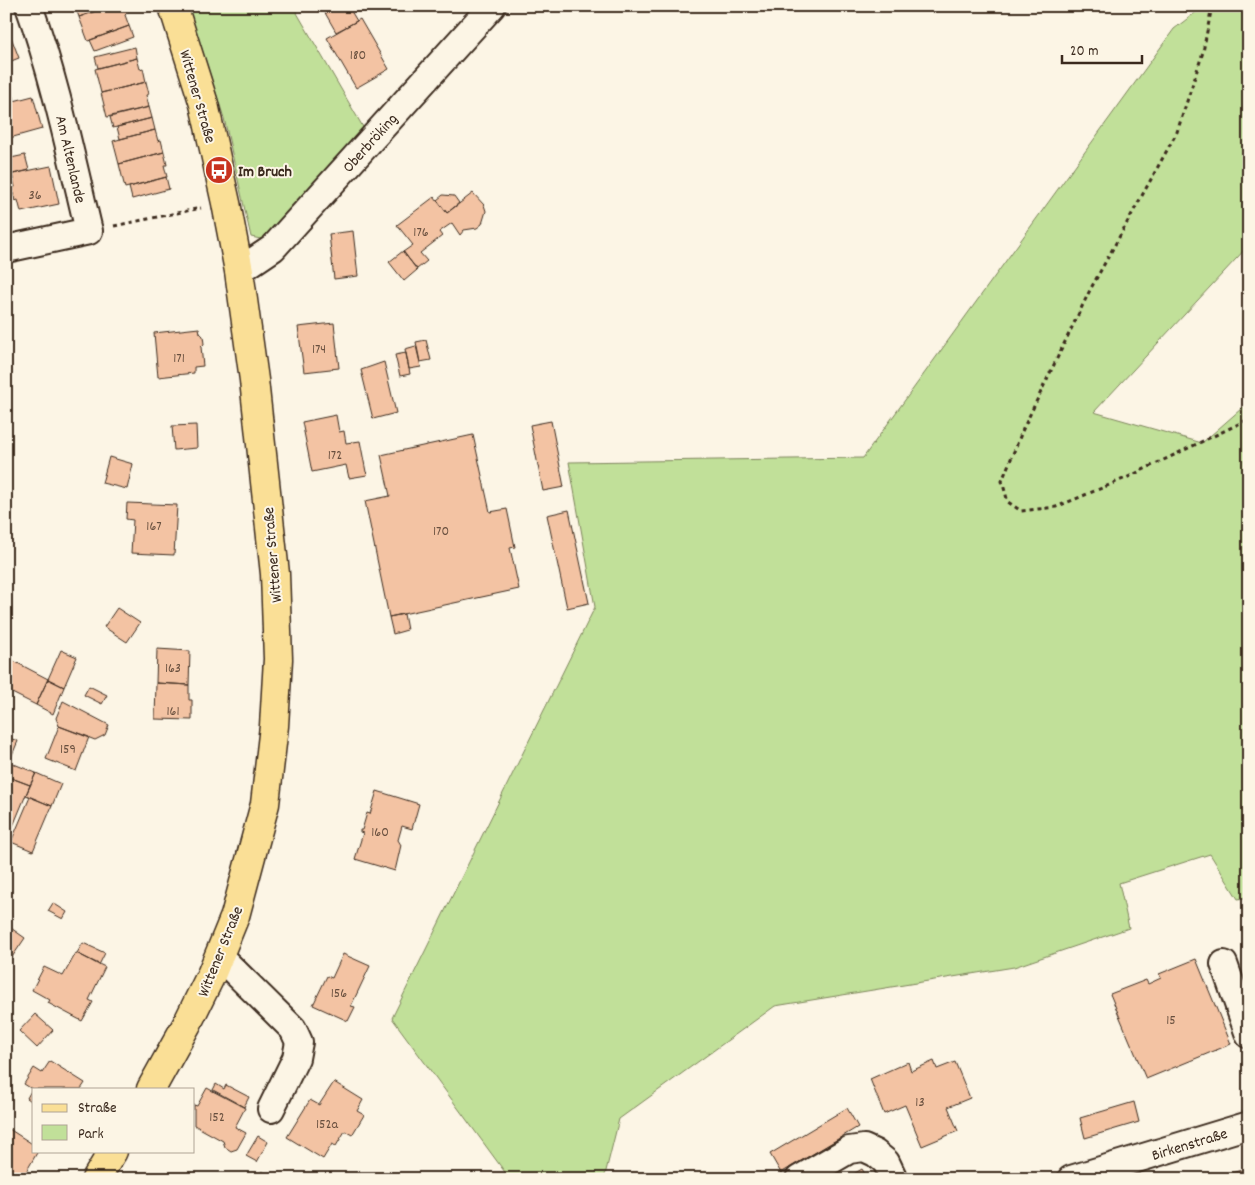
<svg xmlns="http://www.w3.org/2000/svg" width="1255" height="1185" font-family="Dekko,sans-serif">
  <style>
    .green { fill: #c1e099; stroke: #7e855c }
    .building { fill: #f3c3a3; stroke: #3b2a1e }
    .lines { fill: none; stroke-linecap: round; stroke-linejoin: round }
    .minor-casing { stroke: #3b2a1e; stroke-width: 30 }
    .major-casing { stroke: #3b2a1e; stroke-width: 31 }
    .path { stroke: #3b2a1e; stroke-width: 3; stroke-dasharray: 4 4; stroke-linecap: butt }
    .minor { stroke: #fcf5e5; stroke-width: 26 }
    .major { stroke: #fadf96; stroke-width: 28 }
    .labels { text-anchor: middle; stroke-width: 4; stroke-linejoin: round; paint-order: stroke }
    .number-label { font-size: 14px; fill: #69503f }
    .street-label { font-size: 16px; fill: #3b2a1e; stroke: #fcf5e5 }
    .poi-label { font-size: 16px; font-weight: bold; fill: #3b2a1e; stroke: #fcf5e5; text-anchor: start }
  </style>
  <rect width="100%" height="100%" fill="#fcf5e5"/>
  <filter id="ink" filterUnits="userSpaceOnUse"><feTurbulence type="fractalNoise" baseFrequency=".02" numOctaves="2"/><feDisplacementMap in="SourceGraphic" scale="10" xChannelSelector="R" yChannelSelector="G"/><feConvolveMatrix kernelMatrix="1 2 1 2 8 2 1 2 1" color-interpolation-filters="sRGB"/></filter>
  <g filter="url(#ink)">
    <path class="green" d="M188 6H293L367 134 270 241 251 237 224 118Z
      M1204 6H1249V245L1094 412 1202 443 1249 402V897L1238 899 1210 854 1119 883 1129 928 1014 967 775 1006 619 1119 604 1179H510L392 1018 595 607 569 462 863 458 1174 29Z"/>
    <path class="building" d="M75 6H110L79 17Z
      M110 6H125L127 13 125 15 129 26 88 41 79 17Z
      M332 6H348L357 21 336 32 324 11Z
      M360 19 389 69 356 88 327 38Z
      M6 24 19 58 6 63Z
      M129 26 133 37 95 51 90 40Z
      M135 47 137 58 98 68 95 57Z
      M137 58 140 69 143 68 146 82 101 93 95 69Z
      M8 78 14 101 6 103V79Z
      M146 82 149 94 146 95 149 107 107 117 101 93Z
      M33 96 42 129 6 139V103Z
      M149 107 152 118 113 128 110 117Z
      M152 118 155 130 120 139 117 127Z
      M155 130 158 141 161 140 164 152 119 164 113 141Z
      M164 152 167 165H164L167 177 125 188 119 164Z
      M25 155 29 170 6 176V159Z
      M51 166 59 204 21 212 18 200 15 201 12 188 15 187 12 174Z
      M166 177 169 189 132 199 129 187Z
      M473 193 484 205 486 211 482 224 477 228 464 230 460 235 452 223 439 232 442 236 420 253 427 261 417 269 403 252 413 245 397 225 434 197 447 213Z
      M443 195 454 196 459 203 447 213 437 200Z
      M353 231 358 276 334 279 329 234Z
      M403 251 417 270 404 281 389 262Z
      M334 323 339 368 304 372 298 327Z
      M199 328 200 333 203 336 204 344 201 347 203 366 194 367V373L158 377 154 333Z
      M426 340 431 360 420 362 416 342Z
      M416 346 421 367 409 369 405 349Z
      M406 353 410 374 400 376 395 355Z
      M384 362 396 413 373 419 361 370Z
      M336 415 339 432 344 431 346 443 360 441 366 472 368 474 367 475 349 478 346 465 312 472 302 422Z
      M551 421 564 487 543 491 530 425Z
      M196 425 197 448 174 450 172 426Z
      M473 435 490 512 507 509 515 547 510 548 519 589 389 617 365 501 390 496 381 455Z
      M109 457 133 464 127 489 102 483Z
      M127 503 177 505 174 555 131 553 133 520 126 519Z
      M569 510 589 603 567 608 547 515Z
      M117 608 140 623 127 642 104 627Z
      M404 614 407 630 393 634 389 617Z
      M157 649 190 651 189 685 156 683Z
      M61 650 77 657 64 687 48 679Z
      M6 657 48 679 36 705 6 690Z
      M48 679 64 687 53 714 36 705Z
      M156 683 189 685V700H192V720L155 719Z
      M89 686 107 695 102 704 84 695Z
      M63 701 109 725 105 735 95 740 59 726 56 718Z
      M59 726 89 737 76 771 46 759Z
      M6 737 18 741 9 762 36 773 30 785 6 776Z
      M36 773 61 784 52 806 26 795Z
      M6 776 30 785 6 843Z
      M377 791 419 804 412 829 402 826 398 840 401 845 395 871 355 859 363 833 360 832V830H362L367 813 370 814Z
      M30 797 52 806 33 851 11 842Z
      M53 903 67 912 63 919 48 911Z
      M8 926 25 938 6 966V928Z
      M83 943 105 953 99 965 77 953Z
      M76 953 105 967 89 1000 93 1002 82 1021 48 1003 50 1000 32 990 44 967 63 976Z
      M343 954 370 966 351 1006 355 1007 348 1021 313 1005 327 976 332 978Z
      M1196 959 1231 1044 1146 1079 1110 994 1146 980 1148 984 1161 978 1159 974Z
      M35 1014 53 1030 37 1048 19 1031Z
      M50 1061 85 1083 81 1089H34V1103L27 1098 32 1089 24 1084 34 1068 42 1073Z
      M934 1061 937 1069 955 1062 970 1098 948 1107 958 1131 922 1146 905 1105 884 1114 870 1079 908 1062 911 1071Z
      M334 1082 363 1100 357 1111 364 1115 352 1135 345 1131 336 1146 332 1144 323 1159 287 1137 310 1100 319 1105Z
      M216 1084 224 1089 226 1085 249 1097 244 1107 213 1090Z
      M207 1088 245 1108 235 1127 246 1133 237 1149 231 1151 225 1147 223 1141 194 1125V1105L197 1106Z
      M1134 1102 1139 1122 1085 1138 1080 1118Z
      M847 1108 858 1127 781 1173 770 1154Z
      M9 1129 34 1145V1151H38L22 1179H10L6 1176V1134Z
      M258 1136 268 1142 257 1162 246 1156Z
      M1249 1168V1179H1210Z
      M862 1169 868 1179H845Z
      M262 1171 275 1179H257Z"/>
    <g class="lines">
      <defs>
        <path id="minor" d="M6 249 89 231C71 156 55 79 29 6
          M239 271 273 248 492 6
          M219 956 293 1029 299 1042 296 1058 271 1109
          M1224 964 1249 1035
          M799 1179 849 1150 864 1148 875 1153 886 1162 894 1179
          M1071 1179 1249 1125"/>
        <path id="major" d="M151 1089 187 1024 211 975 235 916 265 804 274 726 278 659 275 574 254 380 239 271 226 203 204 104 173 6
          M96 1179 113 1151"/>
      </defs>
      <use href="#minor" class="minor-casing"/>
      <use href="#major" class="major-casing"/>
      <path class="path" d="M1212 6 1203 52 1177 132 1090 290 1023 429 1002 481 1008 502 1021 511 1056 507 1126 478 1249 419
        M114 226 201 208"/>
      <use href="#minor" class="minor"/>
      <use href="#major" class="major"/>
    </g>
  </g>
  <defs>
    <symbol id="bus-disc" viewBox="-11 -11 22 22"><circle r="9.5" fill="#c8321e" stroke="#fcf5e5"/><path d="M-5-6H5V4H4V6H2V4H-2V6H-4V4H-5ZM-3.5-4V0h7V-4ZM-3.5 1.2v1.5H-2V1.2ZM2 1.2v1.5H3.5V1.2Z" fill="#fff"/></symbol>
  </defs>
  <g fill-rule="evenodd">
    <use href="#bus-disc" x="203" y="154" width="32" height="32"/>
  </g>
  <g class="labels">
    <g class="number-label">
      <text x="358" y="59">180</text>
      <text x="35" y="199">36</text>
      <text x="421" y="236">176</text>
      <text x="319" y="353">174</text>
      <text x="179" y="362">171</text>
      <text x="335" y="459">172</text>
      <text x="154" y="530">167</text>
      <text x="441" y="535">170</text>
      <text x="173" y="672">163</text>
      <text x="173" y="715">161</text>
      <text x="68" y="753">159</text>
      <text x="380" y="836">160</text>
      <text x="339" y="997">156</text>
      <text x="1171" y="1024">15</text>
      <text x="920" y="1106">13</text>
      <text x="217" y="1121">152</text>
      <text x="327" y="1128">152a</text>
    </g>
    <g class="street-label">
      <text transform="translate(199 96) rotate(74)" y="6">Wittener Straße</text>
      <text transform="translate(369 142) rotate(-48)" y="6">Oberbröking</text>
      <text transform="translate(72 159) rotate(77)" y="6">Am Altenlande</text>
      <text transform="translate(271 555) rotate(-95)" y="6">Wittener Straße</text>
      <text transform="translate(219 951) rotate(-68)" y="6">Wittener Straße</text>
      <text transform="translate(1189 1143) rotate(-17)" y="6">Birkenstraße</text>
    </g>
    <g class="poi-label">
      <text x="238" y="176">Im Bruch</text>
    </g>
  </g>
  <rect width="1255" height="1185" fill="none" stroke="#fcf5e5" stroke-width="25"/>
  <rect x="12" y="12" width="1230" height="1160" fill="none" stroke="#3b2a1e" stroke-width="2" filter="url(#ink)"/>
  <rect x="32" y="1088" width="162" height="65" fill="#fcf5e5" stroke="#afa495"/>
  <rect x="42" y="1104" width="25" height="8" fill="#fadf96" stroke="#afa495"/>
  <text x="78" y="1112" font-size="15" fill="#3b2a1e">Straße</text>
  <rect x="42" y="1125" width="25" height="15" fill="#c1e099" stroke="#afa495"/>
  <text x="78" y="1138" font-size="15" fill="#3b2a1e">Park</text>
  <path d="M1062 55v8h80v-8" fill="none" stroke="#3b2a1e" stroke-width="2.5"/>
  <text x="1070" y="55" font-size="15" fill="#3b2a1e" stroke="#fcf5e5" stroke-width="4" paint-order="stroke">20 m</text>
</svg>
